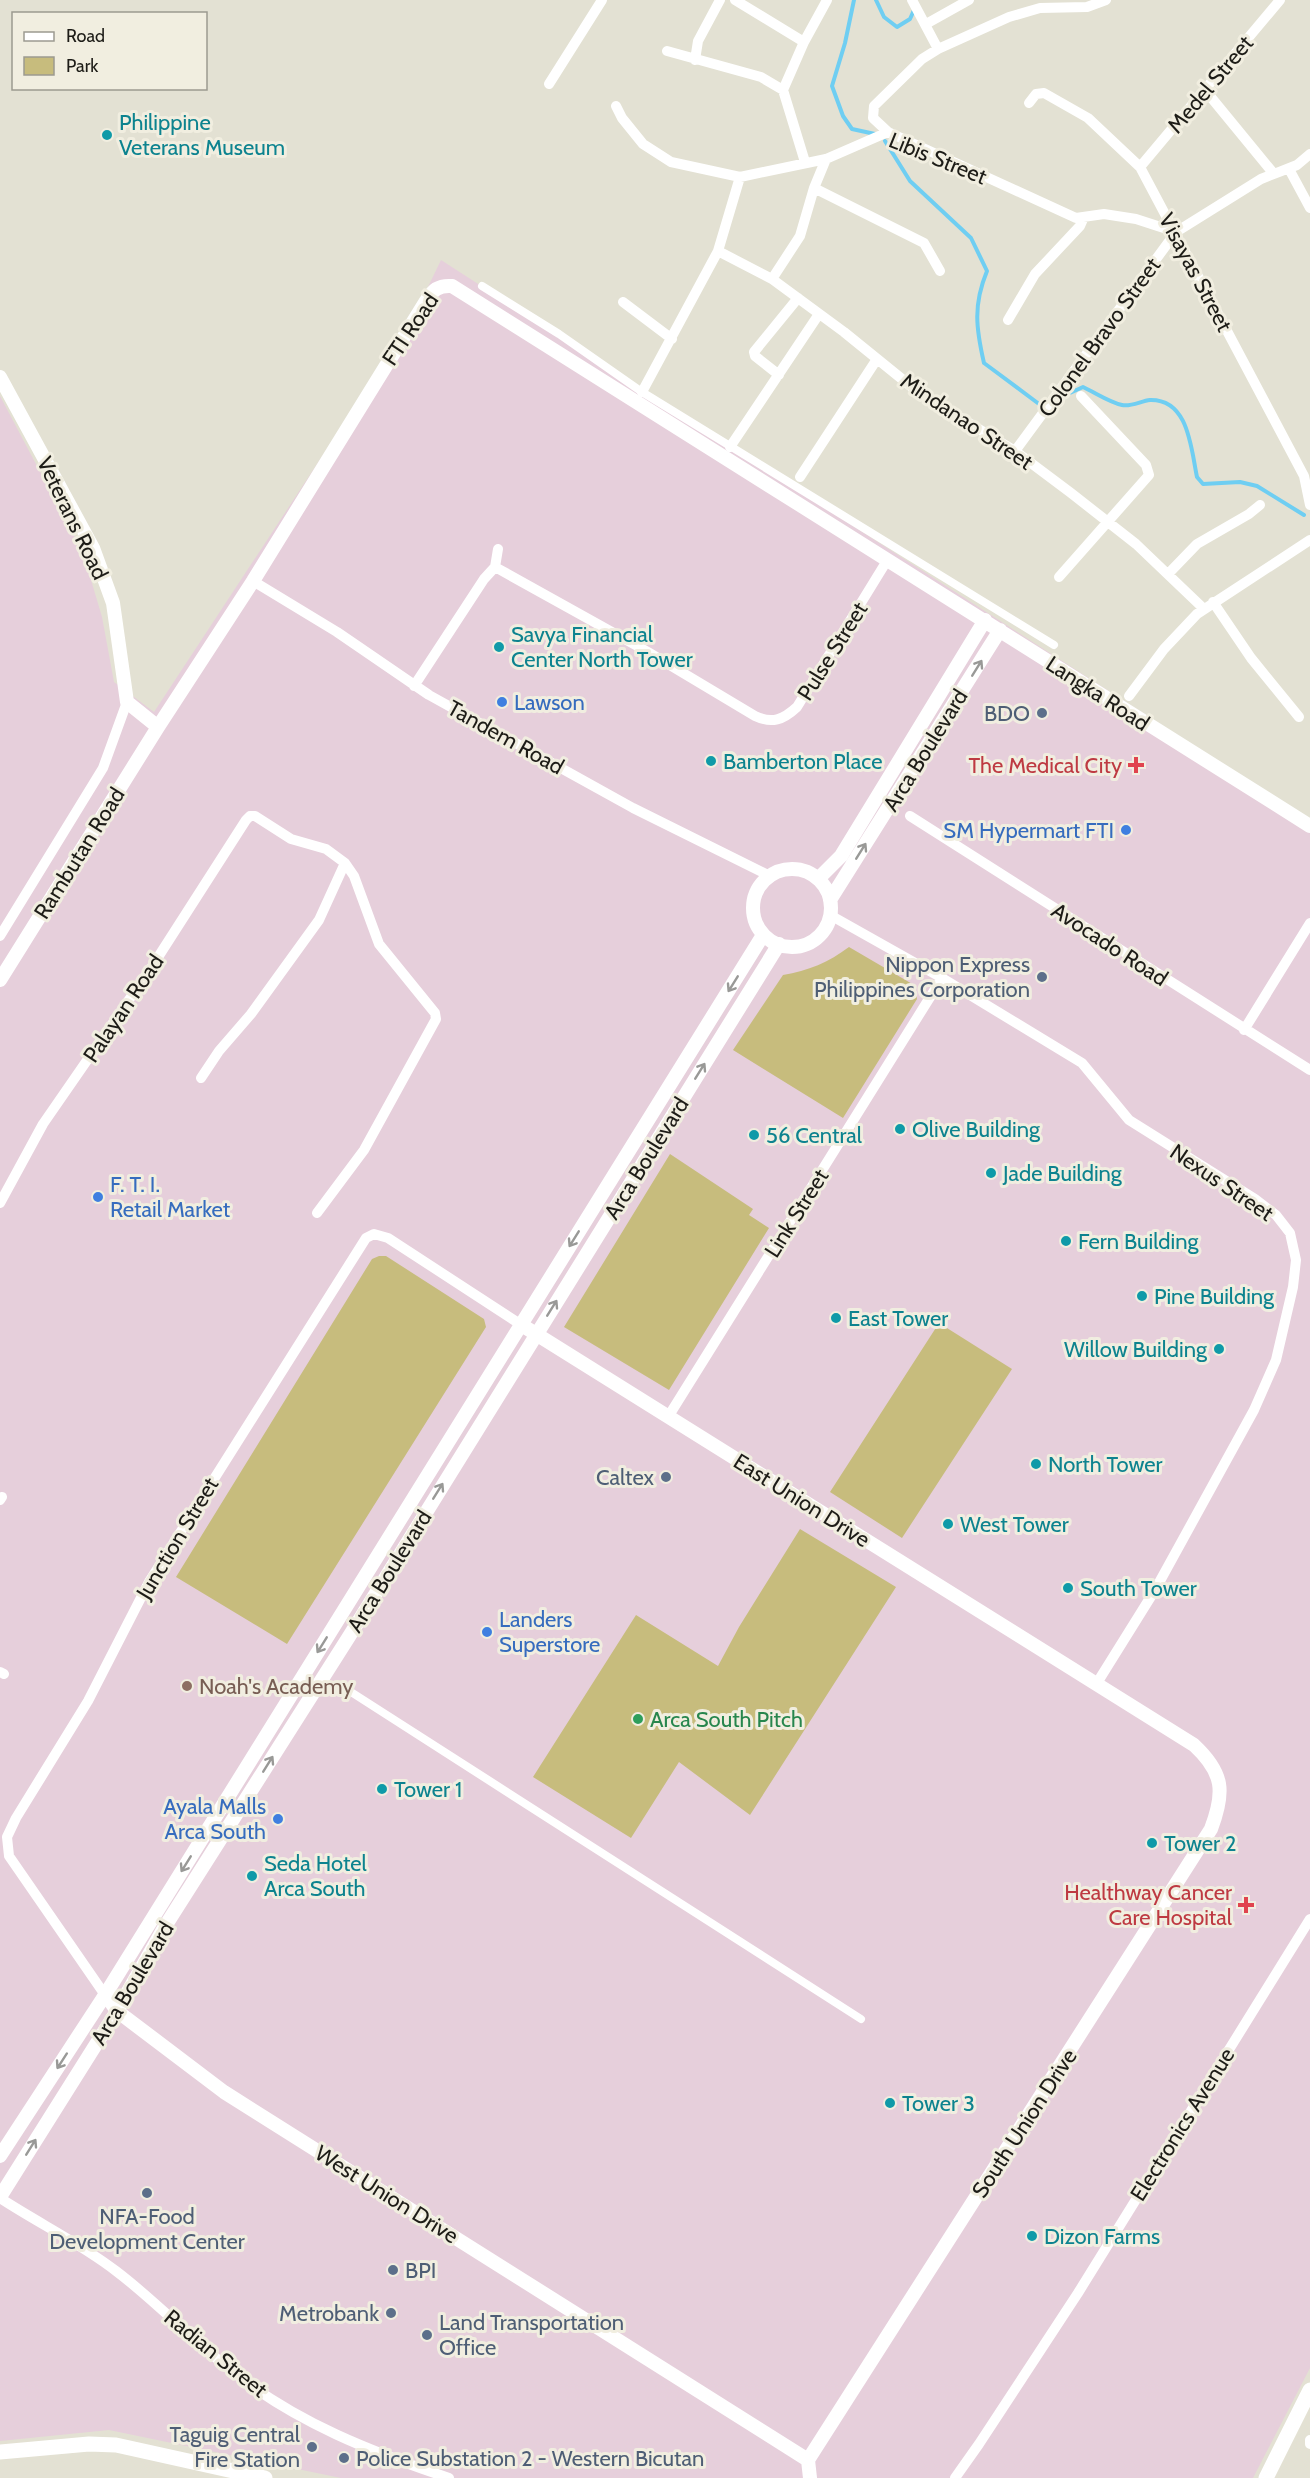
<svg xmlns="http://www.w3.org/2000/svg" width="1310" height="2478" font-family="Cabin,sans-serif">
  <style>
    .industrial { fill: #e6cfdb }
    .green { fill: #c7bc7d }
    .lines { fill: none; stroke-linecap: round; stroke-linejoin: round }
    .stream { stroke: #6fcef2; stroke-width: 4 }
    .pedestrian { stroke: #fff; stroke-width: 8 }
    .minor { stroke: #fff; stroke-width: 10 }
    .tertiary { stroke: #fff; stroke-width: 14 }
    .secondary { stroke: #fff; stroke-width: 15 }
    .oneway { stroke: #999997 }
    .culture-dot { fill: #0f9aa8; stroke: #f1eee0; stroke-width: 2 }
    .shop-dot { fill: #3f7fe0; stroke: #f1eee0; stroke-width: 2 }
    .service-dot { fill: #5c6f8a; stroke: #f1eee0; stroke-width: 2 }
    .health-dot { fill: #e0444e; stroke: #f1eee0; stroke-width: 2 }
    .education-dot { fill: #8d6e63; stroke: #f1eee0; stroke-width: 2 }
    .leisure-dot { fill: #2e9e5b; stroke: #f1eee0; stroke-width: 2 }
    .labels { text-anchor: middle; stroke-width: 6; stroke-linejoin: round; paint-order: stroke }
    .street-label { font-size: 22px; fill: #1d1c17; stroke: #f1eee0 }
    .culture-label { font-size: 22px; fill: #0d838f; stroke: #f1eee0; text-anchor: start }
    .shop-label { font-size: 22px; fill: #366cbe; stroke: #f1eee0; text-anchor: start }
    .service-label { font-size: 22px; fill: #4e5e75; stroke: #f1eee0; text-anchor: end }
    .health-label { font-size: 22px; fill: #be3a42; stroke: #f1eee0; text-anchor: end }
    .education-label { font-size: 22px; fill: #785e54; stroke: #f1eee0; text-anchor: start }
    .leisure-label { font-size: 22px; fill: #27864d; stroke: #f1eee0; text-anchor: start }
  </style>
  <rect width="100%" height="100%" fill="#e3e1d3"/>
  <path class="industrial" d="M441 260 1310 821V2368L1253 2478H341L109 2430 0 2441V396L83 553 102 617 114 682 154 712 369 385 426 291Z"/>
  <path class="green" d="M849 947 914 985 917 999 843 1118 733 1050 783 975C808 971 829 962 849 947Z
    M670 1154 753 1209 749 1215 769 1228 669 1390 564 1327Z
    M379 1256H386L484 1319 486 1327 287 1644 176 1577 372 1259Z
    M939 1323 1012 1369 902 1538 830 1492Z
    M800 1529 896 1587 750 1815 679 1762 631 1838 533 1777 636 1615 718 1666 739 1627Z"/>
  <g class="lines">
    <path class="stream" d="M854 0 845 43 832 86 843 116 852 129 875 134
      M876 0 884 17 897 27 910 19 914 10
      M885 141 910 181 971 238 987 271C973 305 976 328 984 363L1039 404 1047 403
      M1059 398 1083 387C1096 393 1109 402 1122 405 1131 407 1141 401 1150 400 1189 399 1191 449 1197 477L1203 484 1240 482 1257 486 1304 515"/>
    <path class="pedestrian" d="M482 286 559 334 642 392 1054 645
      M351 1692 861 2019"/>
    <path class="minor" d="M735 0 804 42
      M912 0 938 49
      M1106 0 1087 7 1040 8 1009 17 938 49 922 59 874 106 873 118 888 132 1076 218 1104 214 1136 219 1176 232
      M926 24 969 0
      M667 51 761 77 783 90
      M695 60 698 41 720 0
      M549 84 602 0
      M1205 90 1274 174
      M1029 103 1036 94 1044 93 1088 118 1140 167 1304 476 1310 505
      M616 106 622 118 643 144 671 162 740 177 826 159 888 132
      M805 162 783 90 804 42 827 0
      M1140 167 1280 0
      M1289 169 1310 208
      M814 188 924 243 940 271
      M718 251 772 279 844 332 918 392 1015 451 1071 493 1136 544 1203 608
      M772 279 800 236 814 188 826 159
      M623 302 672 339
      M1008 320 1035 274 1080 226 1084 217
      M779 375 755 356 754 352 798 298
      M642 392 718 251 740 177
      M730 447 819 314
      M1015 451 1176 232 1261 179 1297 165 1310 154
      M800 477 877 359
      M495 567 648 652 755 716C772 724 783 720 797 707L888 559
      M495 567 498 549
      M1169 573 1197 544 1249 514 1260 505
      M1059 577 1149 475 1146 465 1081 396
      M253 581 337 632 429 695 633 808 770 876
      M1213 602 1251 658 1299 717
      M414 686 484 579 495 567
      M1129 696 1164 649 1197 614 1310 540
      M910 816 1310 1070
      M830 915 942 978 1082 1063 1129 1120 1255 1199 1276 1215 1290 1233 1296 1260 1293 1287 1276 1360 1254 1410 1155 1590 1097 1683
      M0 936 103 768 127 702
      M1244 1030 1310 923
      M201 1078 219 1051 251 1014 319 920 345 863
      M0 1203 43 1124 153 965 246 820 250 816H255L291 839 326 849 345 863 354 876 379 944 435 1013 436 1019 364 1150 317 1213
      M668 1417 942 978
      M0 1500 2 1497
      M0 1672 4 1674
      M105 1995 9 1856 7 1837 16 1818 88 1701 149 1582 366 1238 374 1234 388 1238 520 1324
      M0 2198C38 2223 80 2243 116 2271 157 2302 192 2340 233 2372 297 2423 372 2452 449 2478
      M1310 2440V2444
      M955 2478 979 2444 1078 2293 1310 1919"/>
    <path class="tertiary" d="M0 377 93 548 113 603 127 702 158 727
      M753 908a39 39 0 1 1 78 0a39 39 0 1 1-78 0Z
      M818 879 841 856 985 620
      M830 900 1000 630
      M0 980 158 727 253 581 426 301C433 290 438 285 452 286L1310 826
      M520 1324 1194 1745C1224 1773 1225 1792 1211 1829L808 2460
      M112 2004 117 2011 224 2092 808 2460
      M0 2156 105 1995 763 935
      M0 2197 117 2011 164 1928 350 1635 779 944
      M808 2460 810 2478"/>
    <path class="secondary" d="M0 2452 89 2444 116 2445 265 2478
      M1266 2478 1310 2390"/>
  </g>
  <defs><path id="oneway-shaft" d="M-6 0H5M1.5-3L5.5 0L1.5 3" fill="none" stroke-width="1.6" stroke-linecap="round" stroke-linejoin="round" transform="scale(1.5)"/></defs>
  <g class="oneway">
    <use href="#oneway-shaft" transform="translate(977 668) rotate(-58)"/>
    <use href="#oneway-shaft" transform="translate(861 851) rotate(-58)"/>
    <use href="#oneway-shaft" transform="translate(733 984) rotate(122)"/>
    <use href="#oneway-shaft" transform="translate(700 1071) rotate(-58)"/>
    <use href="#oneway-shaft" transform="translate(574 1239) rotate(122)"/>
    <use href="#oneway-shaft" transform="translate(552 1308) rotate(-58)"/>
    <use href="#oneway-shaft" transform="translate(438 1491) rotate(-58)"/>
    <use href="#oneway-shaft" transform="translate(322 1645) rotate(122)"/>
    <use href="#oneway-shaft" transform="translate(268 1764) rotate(-58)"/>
    <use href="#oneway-shaft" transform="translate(186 1864) rotate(122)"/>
    <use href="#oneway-shaft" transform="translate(62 2061) rotate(123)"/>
    <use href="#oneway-shaft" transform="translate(31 2147) rotate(-58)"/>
  </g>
  <g class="culture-dot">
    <circle cx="107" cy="135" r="6"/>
    <circle cx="499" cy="647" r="6"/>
    <circle cx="711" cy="761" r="6"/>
    <circle cx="900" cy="1129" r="6"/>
    <circle cx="754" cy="1135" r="6"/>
    <circle cx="991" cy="1173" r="6"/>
    <circle cx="1066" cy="1241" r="6"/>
    <circle cx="1142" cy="1296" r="6"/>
    <circle cx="836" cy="1318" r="6"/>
    <circle cx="1219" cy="1349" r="6"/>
    <circle cx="1036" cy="1464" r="6"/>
    <circle cx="948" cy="1524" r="6"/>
    <circle cx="1068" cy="1588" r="6"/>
    <circle cx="382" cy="1789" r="6"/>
    <circle cx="1152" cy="1843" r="6"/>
    <circle cx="252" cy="1876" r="6"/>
    <circle cx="890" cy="2103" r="6"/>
    <circle cx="1032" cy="2236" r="6"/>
  </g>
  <g class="shop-dot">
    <circle cx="502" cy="702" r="6"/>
    <circle cx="1126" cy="830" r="6"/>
    <circle cx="98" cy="1197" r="6"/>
    <circle cx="487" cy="1632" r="6"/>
    <circle cx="278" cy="1819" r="6"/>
  </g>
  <g class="service-dot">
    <circle cx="1042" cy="713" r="6"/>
    <circle cx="1042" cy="977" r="6"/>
    <circle cx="666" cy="1477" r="6"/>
    <circle cx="147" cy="2193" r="6"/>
    <circle cx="393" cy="2270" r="6"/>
    <circle cx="391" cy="2313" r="6"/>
    <circle cx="427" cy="2335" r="6"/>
    <circle cx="312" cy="2447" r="6"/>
    <circle cx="344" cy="2458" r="6"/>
  </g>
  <g class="health-dot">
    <path d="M1133 756h6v6h6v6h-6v6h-6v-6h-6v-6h6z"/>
    <path d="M1243 1896h6v6h6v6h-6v6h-6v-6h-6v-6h6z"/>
  </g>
  <circle class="education-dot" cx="187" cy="1686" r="6"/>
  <circle class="leisure-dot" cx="638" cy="1719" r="6"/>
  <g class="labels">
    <g class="street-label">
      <text transform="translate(1210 84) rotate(-50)" y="8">Medel Street</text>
      <text transform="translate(938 158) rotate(22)" y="8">Libis Street</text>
      <text transform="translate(1196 272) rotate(62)" y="8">Visayas Street</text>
      <text transform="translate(410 329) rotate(-56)" y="8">FTI Road</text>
      <text transform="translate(1099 337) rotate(-54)" y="8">Colonel Bravo Street</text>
      <text transform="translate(967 421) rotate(34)" y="8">Mindanao Street</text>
      <text transform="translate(73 518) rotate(64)" y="8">Veterans Road</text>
      <text transform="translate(832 651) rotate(-58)" y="8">Pulse Street</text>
      <text transform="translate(1098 693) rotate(33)" y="8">Langka Road</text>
      <text transform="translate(506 737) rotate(29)" y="8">Tandem Road</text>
      <text transform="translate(925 750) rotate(-58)" y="8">Arca Boulevard</text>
      <text transform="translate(79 853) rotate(-58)" y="8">Rambutan Road</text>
      <text transform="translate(1110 944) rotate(33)" y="8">Avocado Road</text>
      <text transform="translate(123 1008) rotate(-56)" y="8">Palayan Road</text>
      <text transform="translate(646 1158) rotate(-58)" y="8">Arca Boulevard</text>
      <text transform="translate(1222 1182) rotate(34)" y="8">Nexus Street</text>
      <text transform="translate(796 1213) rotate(-58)" y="8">Link Street</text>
      <text transform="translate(802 1500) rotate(32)" y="8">East Union Drive</text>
      <text transform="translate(177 1538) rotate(-59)" y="8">Junction Street</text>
      <text transform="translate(389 1571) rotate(-58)" y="8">Arca Boulevard</text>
      <text transform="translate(132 1983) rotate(-59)" y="8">Arca Boulevard</text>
      <text transform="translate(1024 2123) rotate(-57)" y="8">South Union Drive</text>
      <text transform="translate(1182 2124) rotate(-58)" y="8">Electronics Avenue</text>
      <text transform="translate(387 2194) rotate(32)" y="8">West Union Drive</text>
      <text transform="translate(216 2353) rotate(39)" y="8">Radian Street</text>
    </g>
    <g class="culture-label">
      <text x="119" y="130">Philippine<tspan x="119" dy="25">Veterans Museum</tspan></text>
      <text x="511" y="642">Savya Financial<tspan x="511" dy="25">Center North Tower</tspan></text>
      <text x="723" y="769">Bamberton Place</text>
      <text x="912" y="1137">Olive Building</text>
      <text x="766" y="1143">56 Central</text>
      <text x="1003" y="1181">Jade Building</text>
      <text x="1078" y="1249">Fern Building</text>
      <text x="1154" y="1304">Pine Building</text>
      <text x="848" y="1326">East Tower</text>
      <text x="1207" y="1357" text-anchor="end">Willow Building</text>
      <text x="1048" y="1472">North Tower</text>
      <text x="960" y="1532">West Tower</text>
      <text x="1080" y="1596">South Tower</text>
      <text x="394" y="1797">Tower 1</text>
      <text x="1164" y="1851">Tower 2</text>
      <text x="264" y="1871">Seda Hotel<tspan x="264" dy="25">Arca South</tspan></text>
      <text x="902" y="2111">Tower 3</text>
      <text x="1044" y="2244">Dizon Farms</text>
    </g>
    <g class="shop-label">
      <text x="514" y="710">Lawson</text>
      <text x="1114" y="838" text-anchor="end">SM Hypermart FTI</text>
      <text x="110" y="1192">F. T. I.<tspan x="110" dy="25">Retail Market</tspan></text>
      <text x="499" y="1627">Landers<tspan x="499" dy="25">Superstore</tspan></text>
      <text x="266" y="1814" text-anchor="end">Ayala Malls<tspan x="266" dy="25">Arca South</tspan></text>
    </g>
    <g class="service-label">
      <text x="1030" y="721">BDO</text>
      <text x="1030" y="972">Nippon Express<tspan x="1030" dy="25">Philippines Corporation</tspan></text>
      <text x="654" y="1485">Caltex</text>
      <text x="147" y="2224" text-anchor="middle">NFA-Food<tspan x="147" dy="25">Development Center</tspan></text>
      <text x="405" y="2278" text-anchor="start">BPI</text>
      <text x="379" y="2321">Metrobank</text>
      <text x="439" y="2330" text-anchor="start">Land Transportation<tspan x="439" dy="25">Office</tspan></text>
      <text x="300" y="2442">Taguig Central<tspan x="300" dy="25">Fire Station</tspan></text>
      <text x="356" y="2466" text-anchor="start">Police Substation 2 - Western Bicutan</text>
    </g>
    <g class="health-label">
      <text x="1122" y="773">The Medical City</text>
      <text x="1232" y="1900">Healthway Cancer<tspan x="1232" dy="25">Care Hospital</tspan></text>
    </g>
    <g class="education-label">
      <text x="199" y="1694">Noah's Academy</text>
    </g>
    <g class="leisure-label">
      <text x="650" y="1727">Arca South Pitch</text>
    </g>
  </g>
  <rect x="12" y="12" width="195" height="78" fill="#f1eee0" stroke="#9c9a90" stroke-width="1.5"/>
  <rect x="24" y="32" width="30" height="9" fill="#ffffff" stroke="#9c9a90" stroke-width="1.5"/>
  <text x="66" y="42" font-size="18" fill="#1d1c17">Road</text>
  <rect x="24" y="57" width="30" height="18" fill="#c7bc7d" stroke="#9c9a90" stroke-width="1.5"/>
  <text x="66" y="72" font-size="18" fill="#1d1c17">Park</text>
</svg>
